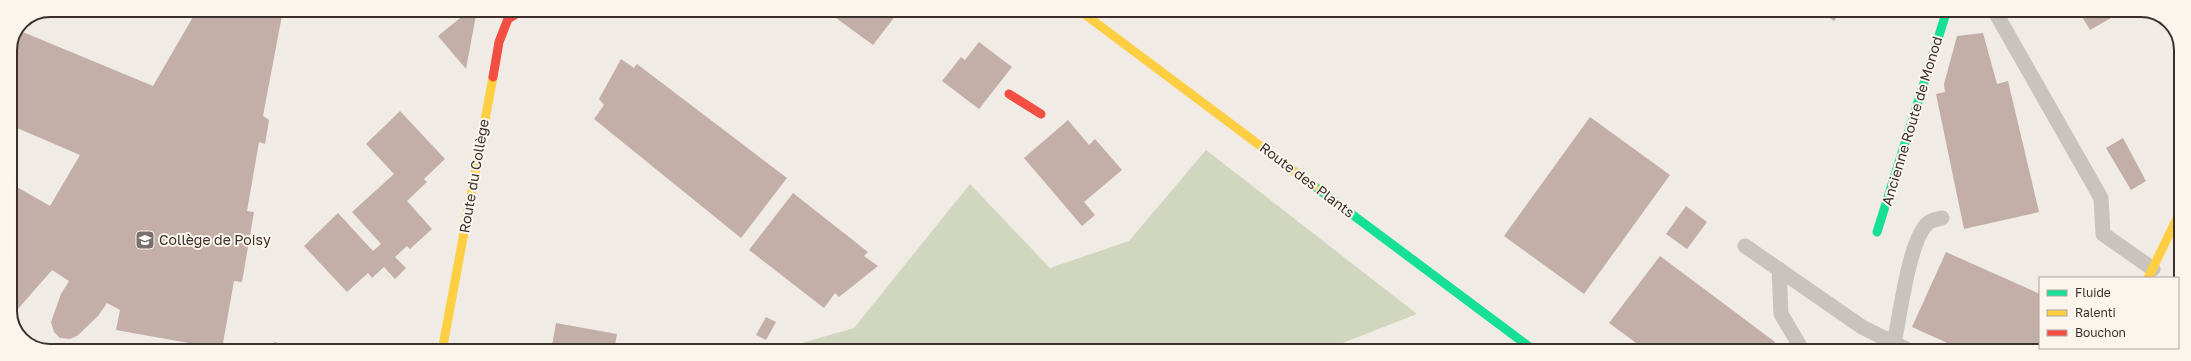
<svg xmlns="http://www.w3.org/2000/svg" width="2191" height="361" font-family="'Golos Text',sans-serif">
  <style>
    .green { fill: #d1d6bf }
    .building { fill: #c3afa7 }
    .lines { fill: none; stroke-linecap: round; stroke-linejoin: round }
    .lane { stroke: #c9c3be; stroke-width: 15 }
    .fast { stroke: #16e098; stroke-width: 9 }
    .slow { stroke: #ffcf43; stroke-width: 9 }
    .jam { stroke: #f24e42; stroke-width: 9 }
    .labels { text-anchor: middle; stroke-width: 4; stroke-linejoin: round; paint-order: stroke }
    .street-label { font-size: 14px; fill: #3b302b; stroke: #fbf5ee }
    .poi-label { font-size: 14px; fill: #3b302b; stroke: #fbf5ee; text-anchor: start }
    .rim { fill: none; stroke: #3b302b; stroke-width: 2 }
  </style>
  <rect width="100%" height="100%" fill="#f0ebe5"/>
  <path class="green" d="M1206 150 1417 314 1322 351H797L802 343 854 328 970 184 1050 268 1129 241Z"/>
  <path class="building" d="M197 10H283L263 116 269 120 265 144 259 142 247 211 254 212 242 282 234 281 222 349 116 330 120 310 107 303 98 316 77 336 70 339 60 338 54 332 51 322 61 294 69 281 52 270 11 317 10 183 50 206 80 155 10 125V50L18 30 153 86Z
    M470 10H477L466 69 438 36Z
    M825 10H900L873 45Z
    M1820 10H1842L1834 21Z
    M2078 10H2125L2090 30Z
    M1983 33 1997 84 2008 81 2039 212 1964 229 1936 94 1945 92 1944 84 1957 36Z
    M979 42 1012 67 979 109 942 81 961 57 965 60Z
    M621 59 634 68 637 64 787 178 741 238 594 119 604 105 599 99Z
    M400 111 445 159 424 179 427 182 407 201 432 229 410 249 407 246 395 257 406 268 395 279 384 267 372 278 368 273 347 292 304 246 338 213 373 251 381 244 352 212 394 174 366 144Z
    M1590 117 1670 175 1584 294 1504 236Z
    M1068 120 1089 145 1095 139 1122 170 1084 202 1095 215 1082 226 1024 158Z
    M2123 138 2146 181 2131 190 2106 148Z
    M793 193 868 252 864 256 878 266 839 297 835 293 824 308 749 250Z
    M1686 206 1707 222 1687 249 1666 234Z
    M1946 252 2040 294V348H2062L2061 351H1965L1912 327Z
    M1660 256 1775 342 1768 351H1647L1609 323Z
    M766 317 776 322 766 340 756 335Z
    M556 323 617 334 614 351H551Z
    M274 342 313 350V351H272Z"/>
  <g class="lines">
    <path class="lane" d="M1994 10 2101 198 2103 234 2153 269
      M1745 246 1862 327 1910 351
      M1779 269 1781 314 1803 351
      M1894 343C1900 316 1909 239 1928 223 1931 220 1938 219 1942 218"/>
    <path class="fast" d="M1314 186 1535 351
      M1877 232 1947 10"/>
    <path class="slow" d="M1079 10 1314 186
      M2148 278 2181 210
      M442 351 493 77"/>
    <path class="jam" d="M493 77 499 42 508 19 523 10
      M1009 94 1041 114
      M2113 351 2115 348"/>
  </g>
  <defs>
    <symbol id="school-square" viewBox="-11 -11 22 22"><rect x="-9" y="-9" width="18" height="18" rx="4" fill="#7a716c" stroke="#fbf5ee"/><path d="M0-5L7-2L0 1L-7-2ZM-4 1L0 2.5L4 1V4Q0 6-4 4Z" fill="#fff"/></symbol>
  </defs>
  <g fill-rule="evenodd">
    <use href="#school-square" x="134" y="229" width="22" height="22"/>
  </g>
  <g class="labels">
    <g class="street-label">
      <text transform="translate(1912 121) rotate(-73)" y="5">Ancienne Route de Monod</text>
      <text transform="translate(474 176) rotate(-80)" y="5">Route du Collège</text>
      <text transform="translate(1307 180) rotate(37)" y="5">Route des Plants</text>
    </g>
    <g class="poi-label">
      <text x="159" y="245">Collège de Poisy</text>
    </g>
  </g>
  <path d="M0 0H2191V361H0ZM50 17H2141A33 33 0 0 1 2174 50V311A33 33 0 0 1 2141 344H50A33 33 0 0 1 17 311V50A33 33 0 0 1 50 17Z" fill="#fbf5ee" fill-rule="evenodd"/>
  <path class="rim" d="M50 17H2141A33 33 0 0 1 2174 50V311A33 33 0 0 1 2141 344H50A33 33 0 0 1 17 311V50A33 33 0 0 1 50 17Z"/>
  <rect x="2039" y="277" width="140" height="72" fill="#fbf5ee" stroke="#aea6a0"/>
  <rect x="2047" y="290" width="20" height="6" fill="#16e098" stroke="#aea6a0"/>
  <text x="2075" y="297" font-size="12" fill="#3b302b">Fluide</text>
  <rect x="2047" y="310" width="20" height="6" fill="#ffcf43" stroke="#aea6a0"/>
  <text x="2075" y="317" font-size="12" fill="#3b302b">Ralenti</text>
  <rect x="2047" y="330" width="20" height="6" fill="#f24e42" stroke="#aea6a0"/>
  <text x="2075" y="337" font-size="12" fill="#3b302b">Bouchon</text>
</svg>
